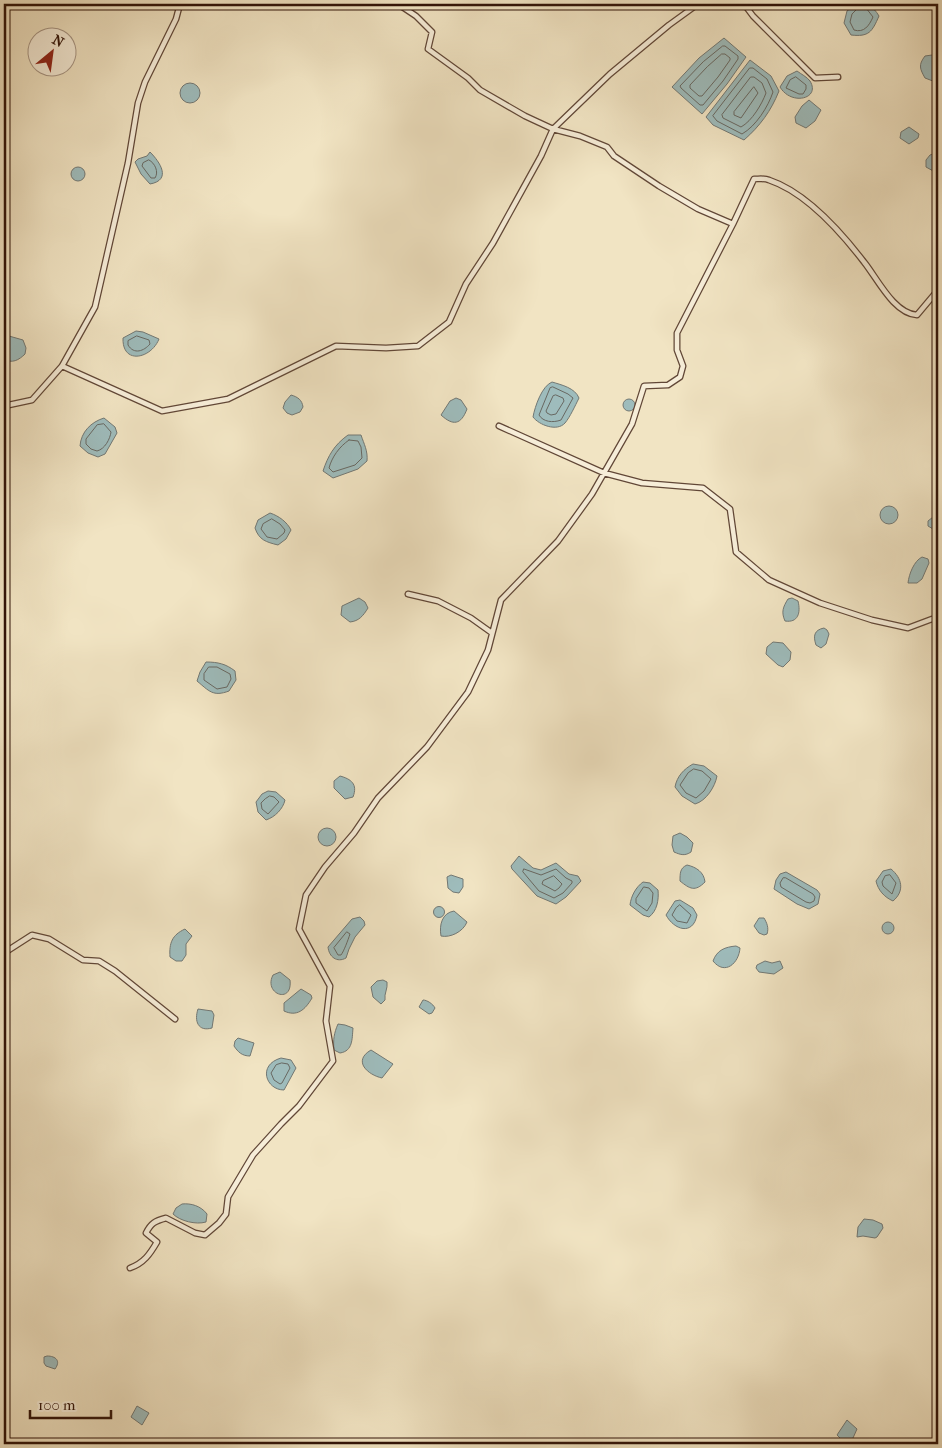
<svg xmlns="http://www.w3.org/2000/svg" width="942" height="1448" font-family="'IM FELL French Canon',serif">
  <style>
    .water { fill: #9ebcbc; stroke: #727874 }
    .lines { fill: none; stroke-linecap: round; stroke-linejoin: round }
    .shore { stroke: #686862; stroke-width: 1 }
    .minor-casing { stroke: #614737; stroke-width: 7 }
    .minor { stroke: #f6edd8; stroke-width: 4.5 }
  </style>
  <rect width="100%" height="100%" fill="#f1e4c3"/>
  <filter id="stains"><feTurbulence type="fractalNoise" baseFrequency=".004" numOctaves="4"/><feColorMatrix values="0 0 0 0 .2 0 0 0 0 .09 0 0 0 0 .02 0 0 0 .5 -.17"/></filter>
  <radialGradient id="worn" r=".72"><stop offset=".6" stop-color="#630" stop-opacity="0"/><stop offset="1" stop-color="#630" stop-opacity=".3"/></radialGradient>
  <path class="water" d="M856 4C868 4 873 6 879 16 872 32 869 37 851 35L844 23 847 11Z
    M724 38 746 57 727 84 702 114 672 87 699 58Z
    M932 55 938 60V83L925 78C920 69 918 65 925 56Z
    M750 60 771 76 779 91C771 111 760 126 744 140L713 125 706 117Z
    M797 71C801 74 807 77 810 81 821 99 791 106 780 87L787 76Z
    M180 93a10 10 0 1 1 20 0a10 10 0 1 1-20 0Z
    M809 100 821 110 815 121 806 128 796 123 795 117 802 106Z
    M909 127 919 134 918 138 909 144 900 138 901 132Z
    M150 152C160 162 172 180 150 184L141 174 135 162 138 159 147 156Z
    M938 152V169L935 172 926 167V160L930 155Z
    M71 174a7 7 0 1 1 14 0a7 7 0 1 1-14 0Z
    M136 331 143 332 159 339C151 359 122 365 123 338Z
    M9 336 23 340 26 348 25 354C19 360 12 364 4 359V341Z
    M552 382C562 385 575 388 579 398 575 406 570 417 565 423 557 432 539 425 533 417 535 406 542 386 552 382Z
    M291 395C298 397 302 400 303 407L300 412 292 415 287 413 283 408 285 402Z
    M456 398 461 400 467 409C461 425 453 426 441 415L450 401Z
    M623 405a6 6 0 1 1 12 0a6 6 0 1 1-12 0Z
    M104 418 115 427 117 433 105 454 98 457 88 453 80 446C81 432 91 422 104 418Z
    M348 435H361C364 444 368 451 367 461L358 469 333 478 323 471C328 456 334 445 348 435Z
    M880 515a9 9 0 1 1 18 0a9 9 0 1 1-18 0Z
    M270 513C279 516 287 522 291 530L286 539 278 545C266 542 259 540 255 528L258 520Z
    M933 517H938V529H933L928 526V521Z
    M922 557 928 559 929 563 922 579 917 583H908C909 574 914 561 922 557Z
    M359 598 365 602 368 608C363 616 359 621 350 622L341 615 342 606Z
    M792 598 798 601C801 613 798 623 785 621 781 612 783 607 788 599Z
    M824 628 827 630 829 634 826 644 821 648 816 645C813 636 814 630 824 628Z
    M773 642 783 643 791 652 790 660 783 667 778 665 766 654 767 647Z
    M206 662C218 662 226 664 235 671L236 680 229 691C213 697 209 691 197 681L200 672Z
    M693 764 704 766 717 776C715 787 706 801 695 804L682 796 675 787C677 776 684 769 693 764Z
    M340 776C351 779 358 784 353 797L345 799 334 788V781Z
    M268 791 276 792 285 800C283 809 275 817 266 820L258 812 256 802 262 794Z
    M318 837a9 9 0 1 1 18 0a9 9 0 1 1-18 0Z
    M680 833 687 837 693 843 691 852C685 856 681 855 674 852L672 845 673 836Z
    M519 856 533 868 541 870 556 863 569 874 578 876 581 881 566 897 556 904 537 896 512 869 511 866Z
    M687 865C696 867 704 872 705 882 695 892 690 889 680 881 680 873 680 868 687 865Z
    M891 869C902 878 905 891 893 901 884 897 878 890 876 881L883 871Z
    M786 872 817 890 820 894 818 904 809 909 797 904 774 889 776 880 780 874Z
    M451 875 463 879V887L459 893 453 892 448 888 447 877Z
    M643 882 650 883 658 890C659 900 657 911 649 917L643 915 630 905C631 896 636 887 643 882Z
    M680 900 693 908 697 915C693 936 674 930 666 915L675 901Z
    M433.5 912a5.5 5.5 0 1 1 11 0a5.5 5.5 0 1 1-11 0Z
    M454 911 467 922C463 932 450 938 441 936 439 925 442 913 454 911Z
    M360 917 364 921 365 925 355 937 349 949 346 958C337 963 329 957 328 947L352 919Z
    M759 918H764C767 923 769 928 767 934L764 935 759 933 754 926Z
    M882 928a6 6 0 1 1 12 0a6 6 0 1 1-12 0Z
    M185 929 192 936 186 944V955L182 961H176L170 957C169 943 172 935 185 929Z
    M736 946 740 948C739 963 725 976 713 961 717 950 725 947 736 946Z
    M765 961 772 963 780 961 783 968 774 974 759 972 756 968 757 965Z
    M280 972 290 980C293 1005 263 994 273 975Z
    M383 980 387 982C388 989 384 993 385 1000L381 1004 373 997 371 987 377 981Z
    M301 989 311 995 312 998C305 1010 297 1017 284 1011V1003Z
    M423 1000C427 1000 433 1004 435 1008L432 1013 429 1014 419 1007Z
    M198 1009 212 1011 214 1015 212 1028C198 1032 194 1021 198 1009Z
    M338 1024 345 1025 353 1028C352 1039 353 1051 340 1053L334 1050C333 1040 334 1033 338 1024Z
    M238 1038 254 1043 250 1056C242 1056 238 1052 234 1046L235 1041Z
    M371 1050 393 1064 382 1078C368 1075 352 1061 371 1050Z
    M281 1058 291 1060 296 1068 284 1090C266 1090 257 1065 281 1058Z
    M182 1204C191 1203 201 1206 207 1214L206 1222C196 1225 180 1221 173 1214L176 1208Z
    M864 1219 873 1220 882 1224 883 1228 877 1237 875 1238 863 1236 857 1237 858 1227Z
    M47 1356C56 1356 61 1361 55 1369L46 1366 44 1363V1357Z
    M137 1406 149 1413 142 1425 131 1417Z
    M847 1420 857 1429 853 1438 848 1442 841 1439 837 1435Z"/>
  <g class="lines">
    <path class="shore" d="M858 4V8L852 14 850 22 854 30C864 33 869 26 873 17L866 8 865 4
      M723 46H725L738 56V59L723 81 703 105H700L681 88 680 86 703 62Z
      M722 54H725L730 58V60L718 77 702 96H699L690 88V85L707 67Z
      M750 68H753L767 79 773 92C768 107 756 126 742 134L717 121 713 116Z
      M751 77H754L762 83 766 93C762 104 752 121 741 127L723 118 722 115Z
      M796 77 806 85V89L803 94H799L786 88 790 80Z
      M754 87 758 93 741 118 734 115V112Z
      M149 160C155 163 159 172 155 178H151L142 166 143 163Z
      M137 336 149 340 150 344C144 351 134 355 128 345V341Z
      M553 387 568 394 573 398 561 420C553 423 543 422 539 415L550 388Z
      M556 395 563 398 564 401 556 414 551 415 547 413 546 411 553 396Z
      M104 424 111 432C110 439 105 449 97 451L91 449 86 444V439L97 425Z
      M349 440 358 441 361 447 362 458 355 465 333 472 329 468C332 457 339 447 349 440Z
      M272 519 280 524 285 530 284 533 277 539 267 537 261 529 263 524Z
      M209 667H217L230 674 231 679 227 687 217 689 204 680V674Z
      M694 769 702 771 711 779 704 791 696 798 686 793 680 785 688 773Z
      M270 796 274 797 279 802 268 814 262 809 261 803 265 799Z
      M524 869 541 875 556 869 566 878 572 881V883L563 893 554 898 539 891 523 872Z
      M890 875 896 883 892 894 883 886 882 882 885 876Z
      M554 876 562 884 559 888 555 891 542 884 543 881Z
      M786 878 813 894 815 897 814 901 810 903 806 902 781 887 780 883 783 878Z
      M644 887 649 888 653 893 652 903 647 911 636 903V899Z
      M680 905 691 915 687 923 677 921 672 915 676 908Z
      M347 932 350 934C348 940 344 951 341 955H338L334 948Z
      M282 1063 288 1064 290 1068 282 1083 280 1084 274 1080 271 1073 276 1065Z"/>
    <defs>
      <path id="minor" d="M333 4 341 6 343 4
        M398 4 416 16 432 32 428 49 468 78 480 90 525 116 553 129 580 136 607 147 614 156 659 186 698 209 733 224 754 179C759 179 765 178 769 180 805 192 841 232 864 262 877 278 894 314 917 315L938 290
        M744 4 753 16 815 78 838 77
        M62 366 162 411 228 399 336 346 386 348 418 346 449 322 466 284 493 243 541 156 553 129 610 74 669 25 698 4
        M4 406 32 400 62 366 95 307 128 163 138 103 145 82 176 19 180 4
        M499 426 604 473 642 483 703 488 730 509 736 552 769 580 820 603 872 620 908 628 932 619 938 620
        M408 594 438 601 471 618 492 633
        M4 953 32 935 49 939 83 960 99 961 115 971 175 1019
        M130 1268C144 1263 150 1254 157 1242L146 1233C151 1223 155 1221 166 1218L195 1233 205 1235 219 1223 226 1214 228 1197 253 1155 281 1124 299 1106 333 1061 326 1021 330 986 299 929 306 895 325 867 354 833 378 798 427 747 468 692 488 650 501 600 558 541 592 494 632 424 644 386 668 385 680 377 683 366 677 350V333L733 224"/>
    </defs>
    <use href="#minor" class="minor-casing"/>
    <use href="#minor" class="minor"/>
  </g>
  <rect width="942" height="1448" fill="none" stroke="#f1e4c3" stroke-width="20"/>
  <rect x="5" y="5" width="932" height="1438" fill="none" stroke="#311308" stroke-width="2.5"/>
  <rect x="10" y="10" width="922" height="1428" fill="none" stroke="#311308"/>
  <g transform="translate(52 52) rotate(29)"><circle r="24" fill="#f6edd8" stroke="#a79685"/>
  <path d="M0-4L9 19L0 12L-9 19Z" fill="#8f2418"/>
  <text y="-8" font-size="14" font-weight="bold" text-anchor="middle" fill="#311308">N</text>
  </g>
  <path d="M30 1410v8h81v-8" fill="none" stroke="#311308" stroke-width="2.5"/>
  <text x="38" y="1410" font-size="15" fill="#311308" stroke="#f6edd8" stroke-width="4" paint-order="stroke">100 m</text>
  <rect width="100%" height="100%" filter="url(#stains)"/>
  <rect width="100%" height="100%" fill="url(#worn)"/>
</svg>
